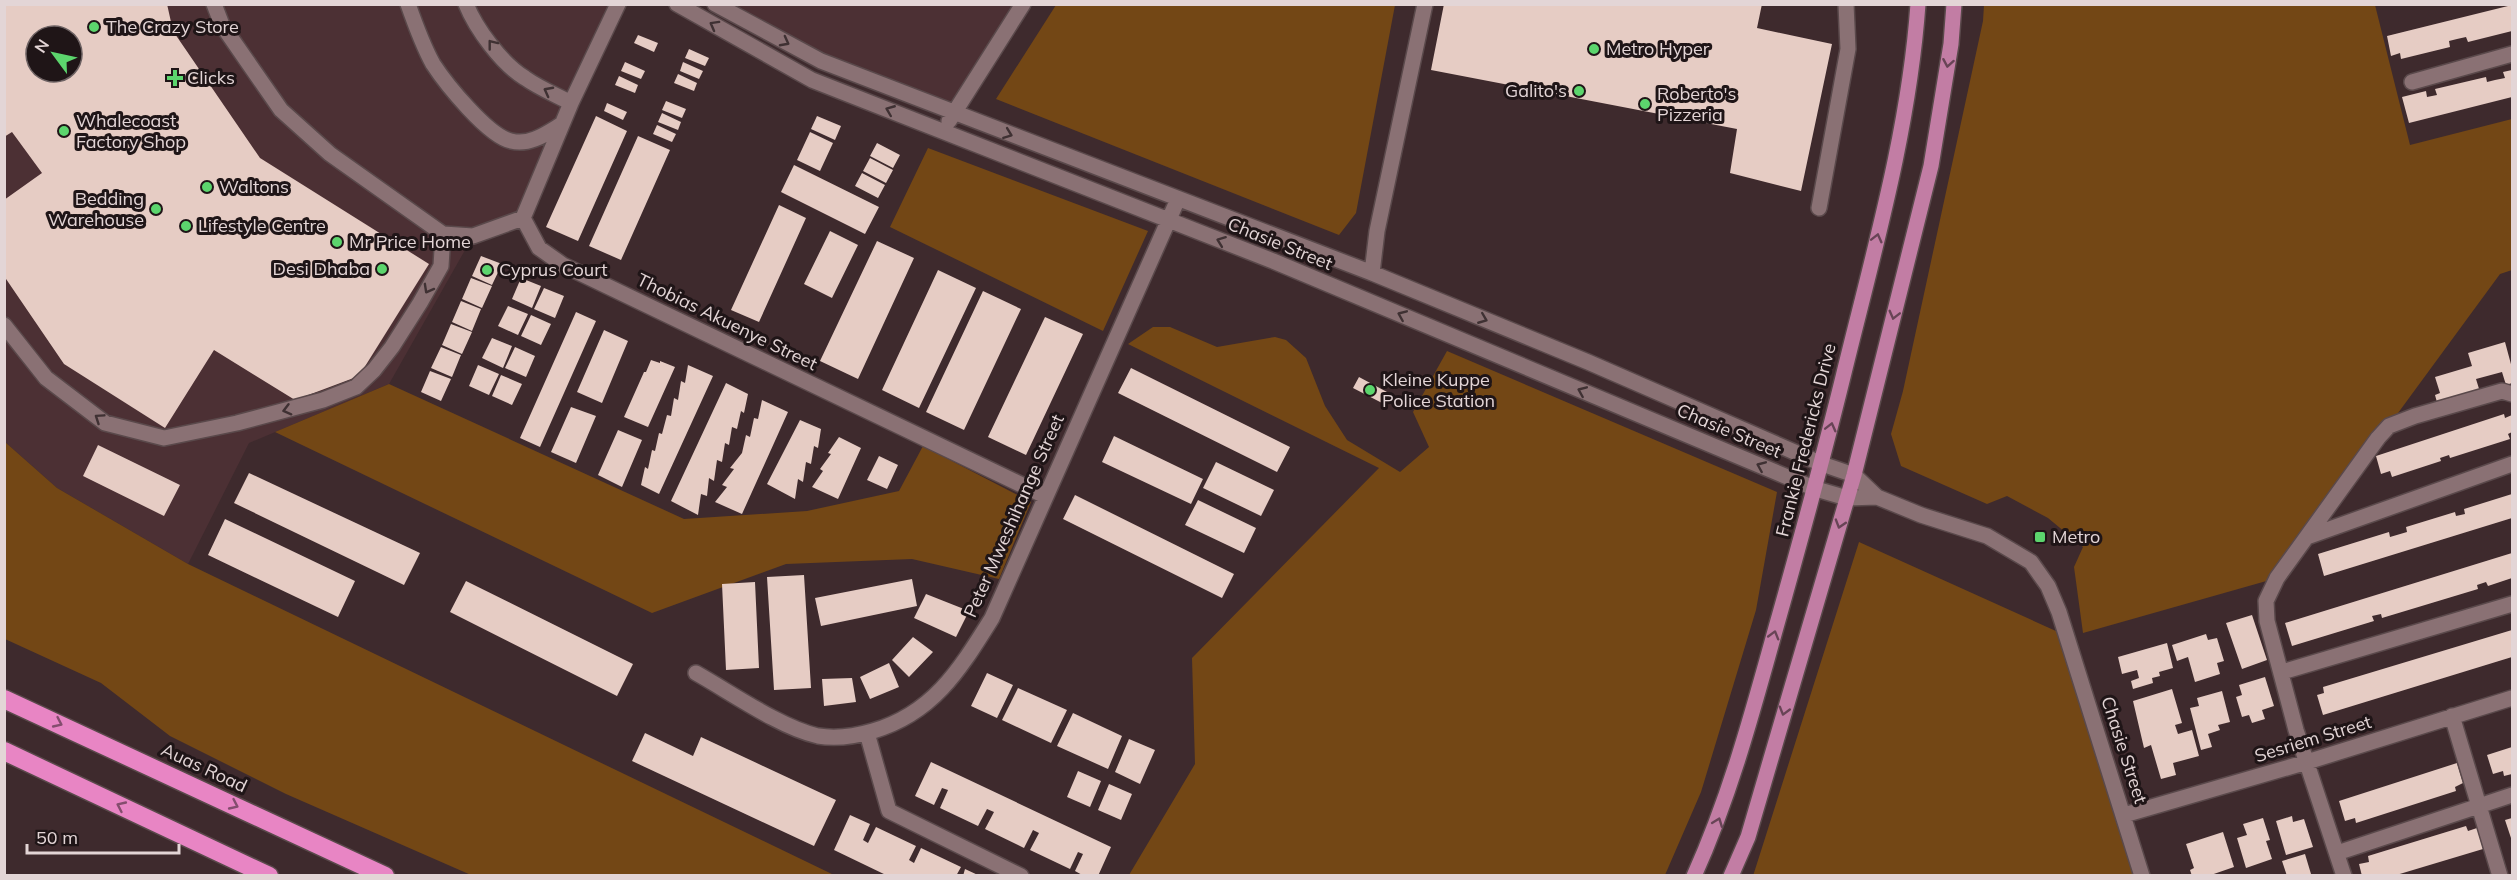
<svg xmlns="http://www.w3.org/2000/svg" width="2517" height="880" font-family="Mulish,sans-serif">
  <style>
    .built { fill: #4c3034; fill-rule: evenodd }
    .green { fill: #734715 }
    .building { fill: #e6ccc4; fill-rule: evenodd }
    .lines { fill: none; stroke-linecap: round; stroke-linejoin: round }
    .minor-casing { stroke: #5a494b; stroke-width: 18 }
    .major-casing { stroke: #5a494b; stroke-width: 18 }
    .highway-casing { stroke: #5a494b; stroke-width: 21 }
    .minor { stroke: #8a7174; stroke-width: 15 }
    .major { stroke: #c27da4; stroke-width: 15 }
    .highway { stroke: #e885c4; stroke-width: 18 }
    .oneway { stroke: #3f3133 }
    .oneway2 { stroke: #684456 }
    .oneway3 { stroke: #844d6e }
    .poi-dot { fill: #5cd56d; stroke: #1f1517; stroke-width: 2 }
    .labels { text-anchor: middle; stroke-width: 6; stroke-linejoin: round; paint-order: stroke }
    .poi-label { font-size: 18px; fill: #e3d5d6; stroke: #1f1517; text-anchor: start }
    .street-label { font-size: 18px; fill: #e3d5d6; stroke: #1f1517 }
  </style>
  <rect width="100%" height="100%" fill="#3e2a2d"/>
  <path class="built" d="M5 5H621L523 218 473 236 389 384 249 443 188 564 57 488 5 442ZM36 36H72V72H36Z
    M718 5H1023L954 113 821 61Z"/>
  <path class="green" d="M1056 5H1395L1356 213 1339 235 996 99Z
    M1984 5H2375L2410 145 2512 119V270L2500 274 2277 578 2083 633 2074 567 2083 547 2048 518 2007 496 1987 504 1901 466 1891 434 1903 391 1983 21Z
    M928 148 1148 231 1103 331 890 227Z
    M1153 327H1170L1217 347 1275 337 1286 340 1306 358 1325 406 1347 440 1400 472 1429 447 1413 412 1447 351 1777 492 1756 610 1701 792 1665 875H1129L1195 764 1192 658 1379 468 1128 344Z
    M389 384 684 519 807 511 899 491 923 446 1031 502 999 579 912 559 786 564 652 613 275 432Z
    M5 442 57 488 188 564 834 875H471L286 794 170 736 101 683 5 639Z
    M1859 542 2067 636 2139 875 1753 876Z"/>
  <path class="building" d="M4 4H167L173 31 260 158 429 264 359 376 295 400 214 350 165 428 64 364 4 276V200L42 173 12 132 4 137ZM36 36H72V72H36Z
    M1444 4H1762L1757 28 1832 44 1801 191 1730 173 1737 129 1431 70Z
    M2512 5V31L2468 42 2466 37 2457 39 2449 41 2450 47 2401 59 2400 53 2391 56 2387 36Z
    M638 35 658 43 654 52 634 43Z
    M689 49 709 58 705 66 685 58Z
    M625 62 645 71 641 79 621 71Z
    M683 62 703 71 699 79 680 71Z
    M2512 70V97L2409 123 2402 97 2426 91 2427 97 2437 95 2435 89 2486 77 2487 82 2495 80 2505 78 2503 72Z
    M678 74 697 83 694 91 674 83Z
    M619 76 638 85 635 93 615 85Z
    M666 101 686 109 682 118 662 110Z
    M607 103 627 112 623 120 604 111Z
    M662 113 681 122 678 130 658 122Z
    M596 116 627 131 578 241 546 227Z
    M817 116 841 126 835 140 811 129Z
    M657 125 676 134 672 142 653 134Z
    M810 132 833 143 820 171 797 160Z
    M638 136 670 150 621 260 589 246Z
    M877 143 900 155 893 168 870 156Z
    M870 158 893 170 886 183 863 171Z
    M794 165 879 207 865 234 781 192Z
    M862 173 885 185 878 198 855 186Z
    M779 205 806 218 759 322 731 310Z
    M830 231 858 245 832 298 804 284Z
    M877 241 914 258 858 379 820 361Z
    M481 256 502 264 492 285 472 276Z
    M938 270 976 288 919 408 882 390Z
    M471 278 492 286 482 308 462 299Z
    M521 278 541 286 532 308 512 299Z
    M544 288 564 296 555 318 534 309Z
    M983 291 1021 309 964 430 926 412Z
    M461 301 481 309 472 331 452 322Z
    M508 306 528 314 518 335 498 326Z
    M576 312 596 321 540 447 520 438Z
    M531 315 551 324 541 345 521 336Z
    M1045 317 1083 334 1026 455 988 437Z
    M451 324 472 332 462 354 442 345Z
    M604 330 628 341 602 403 577 392Z
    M492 338 512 346 503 368 482 358Z
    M2505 342 2512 368V383L2506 385 2502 372 2476 379 2480 392 2438 406 2435 395 2440 393 2435 377 2472 366 2468 353Z
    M441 347 461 355 452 377 431 368Z
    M515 347 535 356 526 377 505 368Z
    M651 360 660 363V361L675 367 648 427 624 417 644 372H646Z
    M478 365 499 374 489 395 469 386Z
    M688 365 713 376 659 494 641 485 645 467 648 469 652 450 655 451 659 433 662 434 667 415 671 416 674 398 678 400 681 381 685 383Z
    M1131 368 1290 447 1277 472 1118 393Z
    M430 371 451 379 441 401 421 392Z
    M501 375 522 384 512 405 492 396Z
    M1359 377 1387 392 1382 403 1353 388Z
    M726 383 748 394 744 413 741 411 737 429 732 427 729 445 725 443 722 462 717 460 714 481 709 478 707 496 701 494 698 515 671 501Z
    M762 400 788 412 742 514 715 502 727 487 722 485 734 469 730 468 742 453 746 435 750 437 754 418 758 419Z
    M571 407 596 416 576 463 551 452Z
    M2504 414 2505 418 2512 415V432L2508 434 2510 439 2450 458 2449 455 2440 458 2441 461 2392 477 2390 471 2381 474 2376 456Z
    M800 420 821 429 818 448 814 446 811 464 806 462 803 482 798 479 795 499 767 484Z
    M618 430 642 440 622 487 598 475Z
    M1114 436 1203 479 1191 504 1102 462Z
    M839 437 861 448 838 499 812 487 823 471 820 469 831 454 828 453Z
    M98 445 180 485 164 516 83 476Z
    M879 456 898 465 887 489 867 480Z
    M1216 462 1274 490 1261 516 1203 488Z
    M249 473 420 553 404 585 234 503Z
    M2512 494V518L2324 576 2318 554 2389 532 2390 537 2407 532 2406 527 2455 512 2456 516 2465 514 2464 509Z
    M1075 495 1234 574 1222 598 1063 519Z
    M1198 500 1256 528 1244 553 1185 525Z
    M225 519 355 581 338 617 208 555Z
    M2512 553V578L2488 586 2486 582 2477 585 2478 589 2382 618 2381 614 2372 616 2374 621 2292 646 2285 623Z
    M804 575 811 688 774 690 767 577Z
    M912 579 917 606 821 626 815 598Z
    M466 581 633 664 617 696 450 612Z
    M755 582 759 668 726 670 722 584Z
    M926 594 969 611 956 637 914 618Z
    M2252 615 2267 660 2242 669 2226 623Z
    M2512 630V657L2323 715 2317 695 2324 693 2323 687Z
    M2206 634 2208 640 2217 638 2224 661 2217 663 2220 674 2195 682 2188 657 2177 661 2172 645Z
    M913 637 933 652 909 677 892 660Z
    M2167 643 2173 668 2159 672 2160 676 2152 678 2153 683 2133 689 2131 681 2139 678 2137 670 2122 674 2118 657Z
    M889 663 899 687 870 699 860 677Z
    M987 673 1013 685 997 718 971 706Z
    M2265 677 2274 706 2262 710 2265 719 2252 723 2249 715 2242 717 2236 697 2242 695 2239 685Z
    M852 678 856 702 824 706 822 679Z
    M1018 688 1067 710 1051 743 1002 720Z
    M2172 689 2182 723 2175 725 2178 734 2192 730 2199 756 2173 763 2176 775 2161 779 2151 745 2144 748 2133 701Z
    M2222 691 2230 722 2218 725 2220 730 2208 734 2212 747 2201 750 2190 708 2199 706 2197 698Z
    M1073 713 1122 736 1108 769 1057 746Z
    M645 733 693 756 701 737 836 800 814 846 632 761Z
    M1129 739 1155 750 1140 784 1115 772Z
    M2512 747V774L2504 776 2503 771 2493 774 2487 755Z
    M931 762 1111 847 1098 876H1084L1075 871 1083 854 1078 852 1070 869 1030 850 1039 833 1033 830 1024 848 985 829 994 812 987 809 978 826 940 808 948 790 942 788 934 805 915 796Z
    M2457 763 2463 783 2455 787 2456 791 2356 823 2355 818 2345 821 2339 801Z
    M1078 771 1101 781 1090 807 1067 797Z
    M1109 784 1132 794 1121 820 1098 810Z
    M850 815 870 824 863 840 868 843 876 827 916 846 909 860 914 863 921 848 961 867 956 876H888L834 850Z
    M2292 816 2293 822 2304 819 2313 847 2286 855 2276 821Z
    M2263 818 2270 840 2266 841 2272 859 2246 868 2237 838 2247 835 2243 824Z
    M2512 818V841L2505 820Z
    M2466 826 2468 831 2477 828 2483 849 2393 876H2362L2359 864 2369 862 2368 856Z
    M2223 832 2234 867 2208 876H2192L2190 870 2194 868 2186 844Z
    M2305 854 2311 874 2287 876 2282 861Z
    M965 869 980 876H963Z"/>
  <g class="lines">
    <defs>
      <path id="minor" d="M214 4 222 25 281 110 330 154 443 234 473 236 523 218
        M408 4C415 24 423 46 433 64 446 84 488 136 511 141 530 146 547 133 562 124
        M466 4C476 29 502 64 525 78 539 88 556 95 571 103
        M677 4 812 80 1273 261 1816 489 1847 498 1877 497
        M715 4 821 61 1372 273 1588 362 1822 464 1854 475 1877 497 1921 515 1987 536 2031 562 2048 586 2059 612 2142 876
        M2412 82 2512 54
        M949 121 1023 4
        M1819 208 1848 49 1846 4
        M523 218 539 248 563 265 1045 496
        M523 218 571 103 618 4
        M1372 273 1377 231 1425 4
        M4 325 46 378 105 423 164 438 237 423 323 400 356 387 374 370 392 347 420 303 441 266 443 234
        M2307 537 2512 464
        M2282 672 2512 604
        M696 673C730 692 781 728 818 736 836 739 856 736 873 731 934 713 960 669 992 618L1178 199
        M2452 716 2500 876
        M867 733 889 811 1021 876
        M2124 815 2307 762 2512 698
        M2337 853 2512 795
        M2344 876 2296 730 2267 621 2266 601 2277 578 2378 438 2389 426 2415 416 2502 391 2512 394"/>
      <path id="major" d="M1694 876C1730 796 1752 714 1775 631 1799 546 1822 462 1843 377 1873 254 1909 131 1918 4
        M1731 876 1748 837 1854 475 1931 166 1951 44 1954 4"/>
      <path id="highway" d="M4 699 385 876
        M4 751 269 876"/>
    </defs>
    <use href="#minor" class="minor-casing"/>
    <use href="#major" class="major-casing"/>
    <use href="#highway" class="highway-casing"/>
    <use href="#minor" class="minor"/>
    <use href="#major" class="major"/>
    <use href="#highway" class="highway"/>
  </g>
  <defs><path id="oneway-chevron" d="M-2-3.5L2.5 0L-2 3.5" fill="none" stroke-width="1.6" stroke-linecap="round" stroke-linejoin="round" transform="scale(1.5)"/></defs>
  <g class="oneway">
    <use href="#oneway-chevron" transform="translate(714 25) rotate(-151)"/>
    <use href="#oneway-chevron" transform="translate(785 42) rotate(28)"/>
    <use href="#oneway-chevron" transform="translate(492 44) rotate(-128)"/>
    <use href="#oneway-chevron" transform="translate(548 91) rotate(-152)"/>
    <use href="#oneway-chevron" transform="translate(890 110) rotate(-158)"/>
    <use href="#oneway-chevron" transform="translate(1008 134) rotate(21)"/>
    <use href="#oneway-chevron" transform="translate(1221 241) rotate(-159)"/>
    <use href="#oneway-chevron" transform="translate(428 289) rotate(119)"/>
    <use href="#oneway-chevron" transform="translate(1402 315) rotate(-157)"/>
    <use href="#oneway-chevron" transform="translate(1483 319) rotate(22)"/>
    <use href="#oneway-chevron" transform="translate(1582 391) rotate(-157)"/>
    <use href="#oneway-chevron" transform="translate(287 410) rotate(165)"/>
    <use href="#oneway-chevron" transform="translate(99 418) rotate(-146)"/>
    <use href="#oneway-chevron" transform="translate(1761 466) rotate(-157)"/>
  </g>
  <g class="oneway2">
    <use href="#oneway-chevron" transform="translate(1948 63) rotate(100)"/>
    <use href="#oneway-chevron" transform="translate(1877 238) rotate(-76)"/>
    <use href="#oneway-chevron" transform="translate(1894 315) rotate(104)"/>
    <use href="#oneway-chevron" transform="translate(1831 427) rotate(-76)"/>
    <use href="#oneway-chevron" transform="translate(1840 524) rotate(107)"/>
    <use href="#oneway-chevron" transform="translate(1774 635) rotate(-74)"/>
    <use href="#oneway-chevron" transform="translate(1784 711) rotate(106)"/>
    <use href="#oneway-chevron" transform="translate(1718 822) rotate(-69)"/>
  </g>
  <g class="oneway3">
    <use href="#oneway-chevron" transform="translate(58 723) rotate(25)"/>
    <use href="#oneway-chevron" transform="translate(234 805) rotate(25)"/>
    <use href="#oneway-chevron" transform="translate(121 806) rotate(-155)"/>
  </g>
  <g class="poi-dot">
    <circle cx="94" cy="27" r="6"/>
    <circle cx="1594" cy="49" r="6"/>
    <path d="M172 69h6v6h6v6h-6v6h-6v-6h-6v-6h6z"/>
    <circle cx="1579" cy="91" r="6"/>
    <circle cx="1645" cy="104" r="6"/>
    <circle cx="64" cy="131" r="6"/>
    <circle cx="207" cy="187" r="6"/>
    <circle cx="156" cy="209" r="6"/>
    <circle cx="186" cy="226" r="6"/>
    <circle cx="337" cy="242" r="6"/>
    <circle cx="382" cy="269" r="6"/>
    <circle cx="487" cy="270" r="6"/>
    <circle cx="1370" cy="390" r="6"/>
    <rect x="2034" y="531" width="12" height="12" rx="3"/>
  </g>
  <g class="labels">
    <g class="poi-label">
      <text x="106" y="33">The Crazy Store</text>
      <text x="1606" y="55">Metro Hyper</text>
      <text x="187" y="84">Clicks</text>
      <text x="1567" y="97" text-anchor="end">Galito's</text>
      <text x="1657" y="100">Roberto's<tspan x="1657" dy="21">Pizzeria</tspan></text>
      <text x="76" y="127">Whalecoast<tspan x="76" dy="21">Factory Shop</tspan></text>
      <text x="219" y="193">Waltons</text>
      <text x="144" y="205" text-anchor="end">Bedding<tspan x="144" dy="21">Warehouse</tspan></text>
      <text x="198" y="232">Lifestyle Centre</text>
      <text x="349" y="248">Mr Price Home</text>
      <text x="370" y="275" text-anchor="end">Desi Dhaba</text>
      <text x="499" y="276">Cyprus Court</text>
      <text x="1382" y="386">Kleine Kuppe<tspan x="1382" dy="21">Police Station</tspan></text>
      <text x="2052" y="543">Metro</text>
    </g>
    <g class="street-label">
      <text transform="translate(1280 244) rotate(22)" y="6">Chasie Street</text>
      <text transform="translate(727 322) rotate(26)" y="6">Thobias Akuenye Street</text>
      <text transform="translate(1729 431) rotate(23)" y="6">Chasie Street</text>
      <text transform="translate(1806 440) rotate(-76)" y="6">Frankie Fredericks Drive</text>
      <text transform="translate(1014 516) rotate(-66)" y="6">Peter Mweshihange Street</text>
      <text transform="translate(2313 739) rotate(-17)" y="6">Sesriem Street</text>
      <text transform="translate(2124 750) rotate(72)" y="6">Chasie Street</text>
      <text transform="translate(204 768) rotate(25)" y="6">Auas Road</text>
    </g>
  </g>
  <rect width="2517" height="880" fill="none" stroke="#e3d5d6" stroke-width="12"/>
  <g transform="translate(54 54) rotate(303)"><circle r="28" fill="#1f1517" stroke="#6d6263" stroke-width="1.5"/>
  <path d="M0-4.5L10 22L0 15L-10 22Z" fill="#5cd56d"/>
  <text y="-9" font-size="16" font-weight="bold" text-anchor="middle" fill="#e3d5d6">N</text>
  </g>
  <path d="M27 844v9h152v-9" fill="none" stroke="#e3d5d6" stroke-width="3"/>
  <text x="36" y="844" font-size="18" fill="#e3d5d6" stroke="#1f1517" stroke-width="4.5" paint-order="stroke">50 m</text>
</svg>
